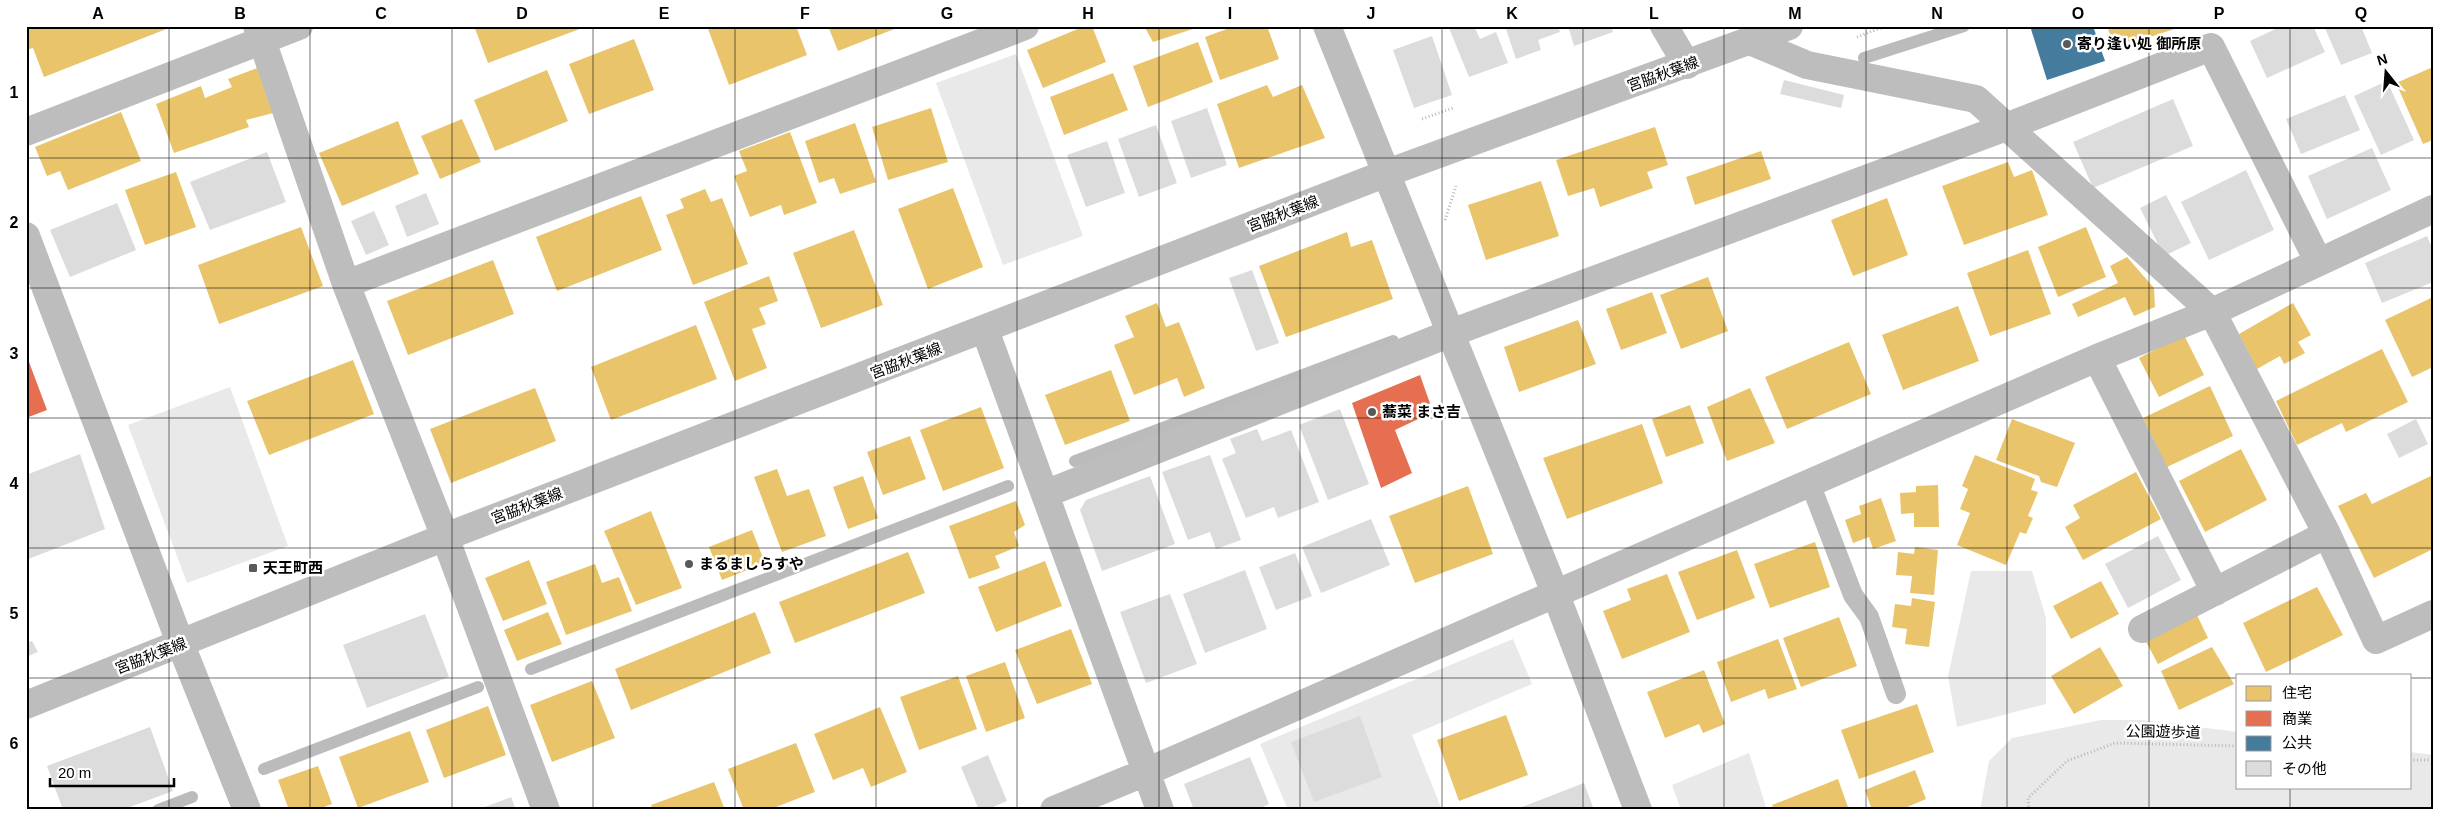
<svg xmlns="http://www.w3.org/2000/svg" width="2459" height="836" font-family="Arial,'Noto Sans JP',sans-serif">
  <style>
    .green { fill: #e9e9e9 }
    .homes { fill: #e9c46a }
    .shops { fill: #e76f51 }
    .public { fill: #457b9d }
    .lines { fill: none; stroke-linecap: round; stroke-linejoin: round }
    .stream { stroke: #bbb; stroke-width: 12 }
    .building { fill: #dcdcdc }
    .path { stroke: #b8b8b8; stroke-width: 3; stroke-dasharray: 1 2.5; stroke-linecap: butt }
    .service { stroke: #bdbdbd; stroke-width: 20 }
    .minor { stroke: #bdbdbd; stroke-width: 28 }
    .tertiary { stroke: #bdbdbd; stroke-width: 28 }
    .grid { fill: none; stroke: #000; stroke-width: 1; stroke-opacity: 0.55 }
    .poi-dot { fill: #595959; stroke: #fff; stroke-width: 2 }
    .labels { text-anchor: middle; stroke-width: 5; stroke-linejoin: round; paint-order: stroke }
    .poi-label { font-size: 15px; font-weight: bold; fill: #000; stroke: #fff; text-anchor: start }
    .street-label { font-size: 15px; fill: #000; stroke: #fff }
    .neatline { fill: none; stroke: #000; stroke-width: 2 }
    .grid-label { font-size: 16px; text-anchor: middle; font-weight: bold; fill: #000 }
  </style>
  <rect width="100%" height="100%" fill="#fff"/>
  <path class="green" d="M1016 54 1083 236 1003 265 936 83Z
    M230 387 288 546 187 583 128 425Z
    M1971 571H2032L2046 618V704L1957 727 1948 676Z
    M1513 639 1532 684 1412 735 1442 810H1288L1260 744Z
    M2101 720H2142L2238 732V787H2410V752L2433 755V810H1980L1989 761 2012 738Z
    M1749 753 1767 810H1681L1672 785Z"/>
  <path class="homes" d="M26 26H174L44 77 33 48 26 50Z
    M474 26H588L488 63Z
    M707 26H796L807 55 729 85Z
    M828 26H902L838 51Z
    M1085 26H1092L1106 62 1043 88 1027 50Z
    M1144 26H1199V27L1153 42Z
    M1235 26H1267L1279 59 1220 80 1205 37Z
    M2107 26H2177V28L2115 49Z
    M634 39 654 90 589 114 569 64Z
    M1198 42 1213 82 1148 107 1133 66Z
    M2433 67V140L2423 144 2396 83Z
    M257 68 273 113 246 120 249 127 174 153 156 104 201 86 205 98 232 87 228 79Z
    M547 70 568 121 495 151 474 100Z
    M1113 73 1128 110 1064 135 1050 97Z
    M1267 85 1273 97 1302 85 1325 138 1239 168 1217 104Z
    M931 108 948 162 888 180 872 127Z
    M121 112 141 161 68 190 60 171 47 176 35 147Z
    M462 119 481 162 440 179 421 136Z
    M398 121 419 174 342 206 319 153Z
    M855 123 876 182 840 194 834 178 819 183 805 141Z
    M1655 127 1668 165 1647 172 1653 188 1600 207 1594 188 1568 196 1556 160Z
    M790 132 817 203 784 215 781 205 750 217 734 176 747 171 739 151Z
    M1761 151 1771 179 1695 205 1686 177Z
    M2008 162 2014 177 2032 170 2048 215 1964 245 1942 186Z
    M176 172 196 227 145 245 125 190Z
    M1541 181 1559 236 1486 260 1468 205Z
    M953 188 983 267 928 289 898 209Z
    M705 189 711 202 722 198 748 264 693 285 666 215 684 208 680 199Z
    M641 196 662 250 557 291 536 237Z
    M1887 198 1908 255 1853 276 1831 220Z
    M301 227 323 286 219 324 198 265Z
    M2086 227 2106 277 2058 297 2038 247Z
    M854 230 883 305 821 328 793 253Z
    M1347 232 1351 247 1372 240 1393 299 1286 337 1259 266Z
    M2028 250 2051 314 1990 336 1967 273Z
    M2127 257 2154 288 2155 307 2134 316 2125 297 2078 317 2072 304 2118 283 2110 266Z
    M493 260 514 314 408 355 387 301Z
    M769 276 778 301 759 308 766 324 752 329 767 368 735 381 704 302Z
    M1708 277 1728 331 1681 349 1660 295Z
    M1652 292 1667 333 1621 350 1606 309Z
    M2433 297V367L2412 377 2385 320Z
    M1157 303 1166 327 1179 322 1205 388 1184 397 1177 378 1134 395 1114 345 1134 337 1125 316Z
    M2293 303 2311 335 2298 342 2305 353 2284 364 2280 356 2257 369 2239 334Z
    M1958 306 1979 361 1903 390 1882 335Z
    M1578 320 1596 364 1519 392 1504 347Z
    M696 325 717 379 611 420 591 367Z
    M2184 335 2204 375 2159 397 2139 358Z
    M1849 342 1871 394 1787 429 1765 377Z
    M2382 349 2408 402 2346 432 2342 423 2297 445 2276 401Z
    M353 360 374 414 269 455 247 401Z
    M1111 370 1130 421 1065 445 1045 395Z
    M2210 386 2233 436 2167 467 2143 418Z
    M535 388 556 441 451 483 430 429Z
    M1750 388 1775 443 1727 461 1707 407Z
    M1690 405 1704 443 1666 457 1652 419Z
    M981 407 1004 468 943 491 920 430Z
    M2012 419 2075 443 2057 487 2041 482 2039 476 1996 460Z
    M1642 424 1663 483 1567 519 1543 458Z
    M910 436 926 479 883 495 867 452Z
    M2241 449 2267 500 2205 532 2179 481Z
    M1975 455 2035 479 2031 490 2038 492 2028 516 2033 518 2026 534 2020 532 2006 565 1957 545 1970 513 1960 509 1968 489 1962 486Z
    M777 469 787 496 809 489 826 536 782 552 754 477Z
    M2136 472 2161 519 2083 560 2065 527 2080 518 2073 505Z
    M2433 475V549L2374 578 2338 506 2366 493 2372 504Z
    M863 476 878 518 848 529 833 487Z
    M1938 485 1939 527H1914V513L1901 514 1900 493 1916 492V486Z
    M1468 486 1493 554 1415 583 1389 516Z
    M1881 498 1896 541 1873 549 1869 537 1853 543 1845 520 1861 514 1859 506Z
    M1016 501 1025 525 1014 532 1019 546 995 556 1000 568 969 579 949 526Z
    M651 511 682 588 636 605 604 531Z
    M752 530 765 563 722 580 709 547Z
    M1815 542 1830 587 1770 608 1754 564Z
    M1915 547 1938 550 1934 595 1910 593 1912 576 1896 575 1898 552 1914 554Z
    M1737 550 1755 598 1697 620 1678 572Z
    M908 552 925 593 795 643 779 602Z
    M529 560 547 604 503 621 485 578Z
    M1045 561 1062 606 996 632 978 587Z
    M595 564 602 583 619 577 632 611 566 635 546 582Z
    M1667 574 1690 632 1622 659 1603 611 1631 600 1627 589Z
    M2101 581 2119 614 2071 639 2053 606Z
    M2317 587 2343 635 2266 672 2243 623Z
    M1912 598 1935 602 1929 647 1905 644 1907 629 1892 627 1895 604 1911 606Z
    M548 612 562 644 517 661 504 630Z
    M755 612 771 653 631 710 615 669Z
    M2196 613 2208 638 2158 664 2144 638Z
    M1839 617 1857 666 1801 687 1783 638Z
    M1071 629 1092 684 1037 704 1015 650Z
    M1778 639 1797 689 1768 699 1765 689 1731 702 1717 662Z
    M2100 647 2123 686 2074 714 2051 676Z
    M2212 647 2234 684 2179 710 2161 671Z
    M1005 662 1025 718 986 732 966 676Z
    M1704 670 1725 724 1703 733 1699 724 1665 738 1647 692Z
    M958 676 977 729 919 750 900 697Z
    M592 681 615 738 552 762 530 705Z
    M1917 704 1934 752 1859 779 1841 730Z
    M488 706 506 755 444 778 426 730Z
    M880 707 907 772 871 787 863 768 833 780 814 734Z
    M1506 715 1528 775 1459 801 1437 740Z
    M410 731 429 782 358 808 339 757Z
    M796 743 815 792 768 810H744L728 769Z
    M318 766 332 804 316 810H289L278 780Z
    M1915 770 1926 799 1900 810H1872L1865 790Z
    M1838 779 1849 810H1774L1772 805Z
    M714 782 725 810H653L651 805Z"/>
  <path class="shops" d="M26 354 47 410 26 418Z
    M1420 375 1433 412 1395 430 1412 473 1381 488 1352 403Z"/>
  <path class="public" d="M2030 26H2093L2105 61 2047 80Z"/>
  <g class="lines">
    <path class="stream" d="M1864 58 1964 26
      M1075 461 1393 341
      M531 669 1008 486
      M264 769 478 687
      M158 810 192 797"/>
  </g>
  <path class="building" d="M1452 26H1474L1480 39 1496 32 1508 63 1469 77 1449 28Z
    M1505 26H1558L1560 32 1538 40 1541 50 1516 59Z
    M1568 26H1611L1613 32 1574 46Z
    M2282 26H2313L2325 52 2267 78 2250 41Z
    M2324 26H2361L2372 53 2341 65Z
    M1432 36 1452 95 1414 108 1393 50Z
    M1784 80 1844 95 1841 108 1780 94Z
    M2387 81 2414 140 2381 155 2354 96Z
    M2345 95 2360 130 2301 154 2286 119Z
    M2173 99 2193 146 2093 188 2073 142Z
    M1207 108 1227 165 1191 178 1171 121Z
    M1156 125 1177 183 1139 197 1118 139Z
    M1107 141 1125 193 1086 207 1067 155Z
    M2372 148 2391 190 2327 219 2308 176Z
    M267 152 286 202 210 230 190 182Z
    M2246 170 2274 230 2209 260 2181 202Z
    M426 193 439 224 407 237 395 206Z
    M2166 195 2191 243 2164 256 2140 208Z
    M117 203 136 250 70 277 50 230Z
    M374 211 389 245 366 255 351 221Z
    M2427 236 2433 250V282L2382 303 2365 263Z
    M1252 270 1279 343 1256 351 1229 278Z
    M1340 409 1369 484 1328 500 1299 425Z
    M2416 419 2428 444 2399 458 2387 434Z
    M1257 429 1262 441 1291 430 1319 502 1278 518 1274 507 1246 518 1222 459 1236 453 1230 439Z
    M80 454 105 529 26 560V475Z
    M1210 455 1241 540 1216 549 1210 532 1188 540 1162 472Z
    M1150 476 1175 544 1102 571 1080 510 1086 500Z
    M1371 519 1390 565 1321 593 1302 547Z
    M2158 536 2181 580 2128 608 2105 564Z
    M1295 553 1312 596 1276 610 1259 567Z
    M1245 570 1267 629 1205 653 1183 594Z
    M1170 594 1197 664 1146 683 1120 612Z
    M425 614 449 677 367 708 343 645Z
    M32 641 38 652 26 657V643Z
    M1360 716 1382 777 1314 802 1291 742Z
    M150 727 173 791 122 810H63L47 766Z
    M988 755 1007 801 986 810H979L961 767Z
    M1250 757 1269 804 1256 810H1194L1184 784Z
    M1584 783 1594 810H1514Z
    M511 797 516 810H477Z"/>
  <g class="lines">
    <path class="path" d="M1857 37 1886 26
      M1422 119 1453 108
      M1445 220 1456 186
      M2410 760H2433
      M2029 810 2028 798 2067 761 2115 743 2238 746"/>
    <path class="service" d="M1810 483 1853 595 1869 617 1896 694"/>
    <path class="minor" d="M257 26 346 284 445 537 546 810
      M1664 26 1687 65
      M1750 41 1807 65 1976 99 2212 312 2327 534 2376 640 2433 614
      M26 132 299 26
      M26 236 181 645 247 810
      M346 284 1025 26
      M985 330 1160 810
      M2097 358 2215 592
      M1045 494 1451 333 2006 127 2211 47 2318 261
      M2142 629 2327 534
      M1054 810 1146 772 2097 358 2212 312 2433 209"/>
    <path class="tertiary" d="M1327 26 1556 595 1638 810
      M26 705 445 537 1387 173 1789 26"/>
  </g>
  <path class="grid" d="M169 26V810M310 26V810M452 26V810M593 26V810M735 26V810M876 26V810M1017 26V810M1159 26V810M1300 26V810M1442 26V810M1583 26V810M1724 26V810M1866 26V810M2007 26V810M2149 26V810M2290 26V675M26 158H2433M26 288H2433M26 418H2433M26 548H2433M26 678H2238M2410 678H2433M2290 787V810"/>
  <g class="poi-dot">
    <circle cx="2067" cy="44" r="5"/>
    <circle cx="1372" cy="412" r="5"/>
    <circle cx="689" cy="564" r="5"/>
    <rect x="248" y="563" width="10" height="10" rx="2.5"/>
  </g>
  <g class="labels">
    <g class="poi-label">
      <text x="2077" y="49">寄り逢い処 御所原</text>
      <text x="1382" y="417">蕎菜 まさ吉</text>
      <text x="699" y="569">まるましらすや</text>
      <text x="263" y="573">天王町西</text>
    </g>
    <g class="street-label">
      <text transform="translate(1663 74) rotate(-20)" y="5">宮脇秋葉線</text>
      <text transform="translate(1283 214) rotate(-21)" y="5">宮脇秋葉線</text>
      <text transform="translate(906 361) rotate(-21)" y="5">宮脇秋葉線</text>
      <text transform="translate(527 506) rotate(-21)" y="5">宮脇秋葉線</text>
      <text transform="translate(151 656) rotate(-21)" y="5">宮脇秋葉線</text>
      <text transform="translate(2163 732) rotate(1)" y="5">公園遊歩道</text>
    </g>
  </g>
  <rect width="2459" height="836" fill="none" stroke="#ffffff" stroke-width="55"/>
  <rect x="2236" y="674" width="175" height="115" fill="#ffffff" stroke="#999999"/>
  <rect x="2246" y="686" width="25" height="15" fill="#e9c46a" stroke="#999999"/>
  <text x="2282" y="698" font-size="15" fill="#000000">住宅</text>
  <rect x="2246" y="711" width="25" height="15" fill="#e76f51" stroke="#999999"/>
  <text x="2282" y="724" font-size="15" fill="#000000">商業</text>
  <rect x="2246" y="736" width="25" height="15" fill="#457b9d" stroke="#999999"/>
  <text x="2282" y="748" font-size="15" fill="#000000">公共</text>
  <rect x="2246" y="761" width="25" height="15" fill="#dcdcdc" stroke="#999999"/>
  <text x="2282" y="774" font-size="15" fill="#000000">その他</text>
  <g transform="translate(2386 72) rotate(343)" stroke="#ffffff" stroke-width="4" paint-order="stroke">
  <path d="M0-4L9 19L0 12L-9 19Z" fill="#000000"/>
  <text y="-8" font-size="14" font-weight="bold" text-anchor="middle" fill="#000000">N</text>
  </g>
  <path d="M50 778v8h124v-8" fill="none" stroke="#000000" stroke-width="2.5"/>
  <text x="58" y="778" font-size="15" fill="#000000" stroke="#ffffff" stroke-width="4" paint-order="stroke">20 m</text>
  <rect x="28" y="28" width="2404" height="780" class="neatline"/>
  <g class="grid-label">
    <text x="98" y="19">A</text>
    <text x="240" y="19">B</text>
    <text x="381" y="19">C</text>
    <text x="522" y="19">D</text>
    <text x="664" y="19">E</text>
    <text x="805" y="19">F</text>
    <text x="947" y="19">G</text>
    <text x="1088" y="19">H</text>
    <text x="1230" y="19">I</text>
    <text x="1371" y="19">J</text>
    <text x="1512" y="19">K</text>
    <text x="1654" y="19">L</text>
    <text x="1795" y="19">M</text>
    <text x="1937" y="19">N</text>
    <text x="2078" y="19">O</text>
    <text x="2219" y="19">P</text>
    <text x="2361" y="19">Q</text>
    <text x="14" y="98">1</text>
    <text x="14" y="228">2</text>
    <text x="14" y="359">3</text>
    <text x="14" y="489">4</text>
    <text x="14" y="619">5</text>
    <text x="14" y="749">6</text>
  </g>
</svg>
